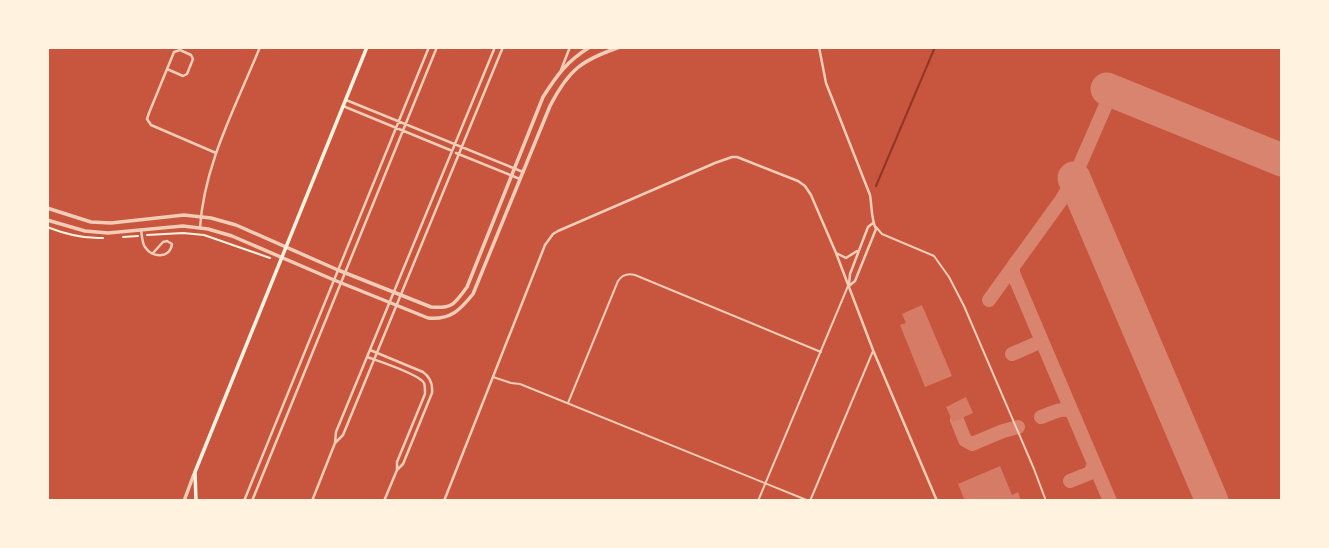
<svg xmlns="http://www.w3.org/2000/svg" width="1329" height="548" font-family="Montserrat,sans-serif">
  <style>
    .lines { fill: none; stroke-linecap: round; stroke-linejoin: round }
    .stream { stroke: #8f3625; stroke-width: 2 }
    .taxiway { stroke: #d8846e; stroke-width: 14 }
    .runway { stroke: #d8846e; stroke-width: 33 }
    .building { fill: #d67c66 }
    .path { stroke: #fff3e0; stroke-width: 2 }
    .service { stroke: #f1ccb7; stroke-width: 2 }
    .minor { stroke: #f1ccb7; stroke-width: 2.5 }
    .tertiary { stroke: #f1ccb7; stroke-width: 3.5 }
    .secondary { stroke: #fff3e0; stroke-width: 3.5 }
  </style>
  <rect width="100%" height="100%" fill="#c8553d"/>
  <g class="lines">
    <path class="stream" d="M876 186 935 47"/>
    <path class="taxiway" d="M1016 262 1013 267V273L1110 501
      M989 300 1062 199 1074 178 1112 91
      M1012 354 1035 344
      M1041 417C1051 414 1062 406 1072 412
      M957 420 965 440 972 444 1003 431 1018 427
      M1070 481 1090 473 1094 464"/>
    <path class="runway" d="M1107 89 1282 160
      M1074 178 1212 501"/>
  </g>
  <path class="building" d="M922 305 952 376 925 387 900 325 906 323 902 314Z
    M966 397 973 413 953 422 946 407Z
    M1000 466 1012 495 1018 492 1021 501H965L958 484Z"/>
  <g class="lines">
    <path class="path" d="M47 227C65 234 84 239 103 238
      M147 235 183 233 204 235 270 258
      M123 237 138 236"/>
    <path class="service" d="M876 227 882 234 934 256 949 277 964 306 1034 469 1046 501
      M493 377 511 383 520 384 809 501
      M568 403 618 281C622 275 628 273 635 275L821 352
      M758 501 848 286
      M810 501 873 351"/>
    <path class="minor" d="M819 47 826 83 870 195C872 206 871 219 876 229L855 281 849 286
      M167 69 183 76 187 74 193 59 191 55 180 50 174 52 149 113 147 119 151 125 216 153
      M561 70 570 47
      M346 100 523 172
      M343 106 450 150
      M456 153 520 179
      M200 228C204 164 236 106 260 47
      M141 230C142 235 142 243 145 247 152 258 170 259 172 244L167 241 163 242 153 253
      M836 253 846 258 857 251
      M849 284 850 274 868 227 873 223
      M370 350 423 372C430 377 433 384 432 393L403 464 397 470
      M367 357C378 361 419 374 424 383 425 385 425 391 425 394L397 462V470L384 501
      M335 443 343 435 503 47
      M244 501 429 47
      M252 501 437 47
      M312 501 335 443 336 432 495 47
      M444 501 545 245 553 234 558 231 715 163 732 157H737L798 181 805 186 811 195 836 253 873 350 937 501"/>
    <path class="tertiary" d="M47 208 91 222 111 223 184 215 211 218 236 225 338 270 431 307C453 309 454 304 467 287L543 97C557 75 567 61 590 47
      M47 220 85 231 108 233 183 226 208 229 232 236 334 280 428 318C451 320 460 310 473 294L550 106C569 69 582 60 620 47
      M184 501 194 474"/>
    <path class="secondary" d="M196 501 195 472 367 47"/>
  </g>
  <rect width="1329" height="548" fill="none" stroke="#fff3e0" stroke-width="98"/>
</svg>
